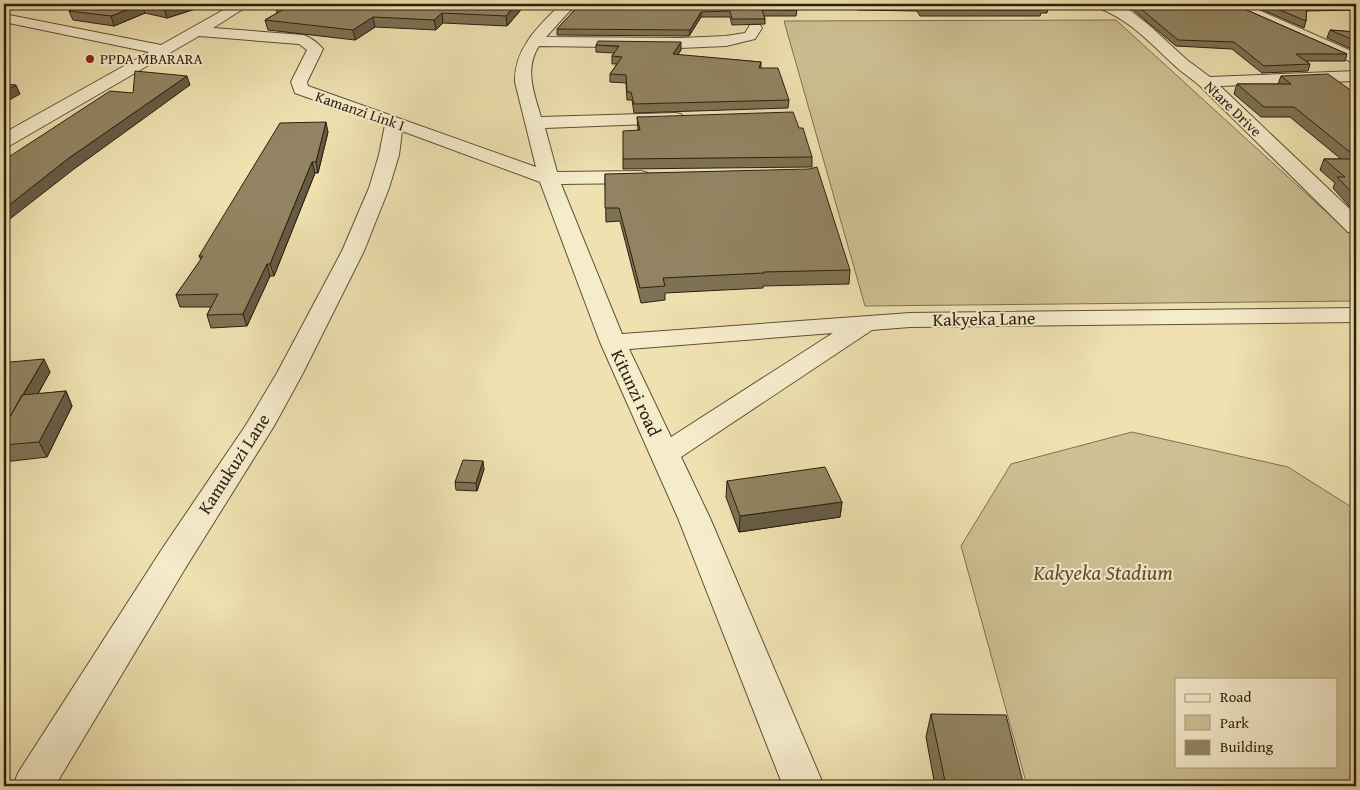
<svg xmlns="http://www.w3.org/2000/svg" width="1360" height="790" font-family="'Gentium Book Plus',serif">
  <style>
    .green { fill: #cec094; stroke: #7e7051; fill-rule: evenodd }
    .lines { fill: none; stroke-linecap: round; stroke-linejoin: round }
    .minor-casing { stroke: #5e5036; stroke-width: 2 }
    .minor { fill: #f5eccc; fill-rule: evenodd }
    .wall { fill: #7e7254; stroke: #2d1f0e }
    .shaded-wall { fill: #665c45; stroke: #2d1f0e }
    .building { fill: #928462; stroke: #2d1f0e }
    .poi-dot { fill: #8f2418; stroke: #f5eccc; stroke-width: 2 }
    .labels { text-anchor: middle; stroke-width: 4; stroke-linejoin: round; paint-order: stroke }
    .far-poi-label { font-size: 15px; fill: #2d1f0e; stroke: #f5eccc; text-anchor: start }
    .far-street-label { font-size: 15px; fill: #2d1f0e; stroke: #f5eccc }
    .street-label { font-size: 18px; fill: #2d1f0e; stroke: #f5eccc }
    .near-park-label { font-size: 21px; font-style: italic; fill: #5d4f36; stroke: #f5eccc }
  </style>
  <rect width="100%" height="100%" fill="#efe1b0"/>
  <filter id="stains"><feTurbulence type="fractalNoise" baseFrequency=".004" numOctaves="4"/><feColorMatrix values="0 0 0 0 .2 0 0 0 0 .09 0 0 0 0 .02 0 0 0 .5 -.17"/></filter>
  <radialGradient id="worn" r=".72"><stop offset=".6" stop-color="#630" stop-opacity="0"/><stop offset="1" stop-color="#630" stop-opacity=".3"/></radialGradient>
  <path class="green" d="M1116 20 1356 239V301L865 306 784 21Z
    M1132 432 1288 467 1356 510V786H1027L961 546 1011 464ZM1176 679H1336V766H1176Z"/>
  <g class="lines">
    <defs>
      <path id="minor" d="M234 4H251L213 28 303 35C310 37 318 43 323 49L307 82 308 86 536 167 515 82C514 48 539 26 561 4H576L546 37 680 38 726 36 745 33 750 25H760L762 28 755 39 726 46 680 48 539 46C524 69 534 93 541 117L675 113 681 114 684 118 681 122 675 123 545 128 557 172 641 171 648 173 651 177 648 181 641 183 561 184 622 334 910 313 1356 308V322L910 327 872 330 681 457 710 518 824 786H783L678 518 600 342 540 182 402 131 399 155 389 188 364 251 303 373 274 426 186 567 55 786H13L18 773 162 549 246 425 277 373 342 251 369 188 379 155 385 125 295 93 291 82 307 50 299 44 199 36 11 145 4 147V133L149 52 4 22V14L161 45ZM833 333 671 437 629 349Z
        M1094 4H1113L1131 11 1150 26 1187 60 1210 77 1356 71V81L1220 86 1356 215V233L1348 232 1200 86C1191 78 1181 72 1173 64 1148 41 1129 19 1096 7Z
        M1227 4H1245L1356 53V64L1229 7Z"/>
    </defs>
    <use href="#minor" class="minor-casing"/>
    <use href="#minor" class="minor"/>
  </g>
  <path class="wall" d="M72 4H211L167 18 145 13 114 26 73 20 69 11 82 6Z
    M282 4H526L507 26 443 23 436 30 375 27 355 40 268 30 265 20 277 13 276 8Z
    M580 4 797 10 796 16H764L765 19V24L732 25 730 17H701L689 36 557 35V29Z
    M855 4H1046L1048 7 1047 13H1041L1040 16H920L917 11 857 10Z
    M1126 4H1233L1347 54 1345 61H1306L1310 64 1308 71 1262 73 1232 49 1176 46Z
    M1249 4H1356V10L1306 11V21L1304 28Z
    M1330 30 1356 32V51L1327 38Z
    M596 45 681 50 677 55 761 62V68L789 100 788 108 634 113 632 100H627L626 83 610 82V74L617 64H612V56L614 53 596 52Z
    M1281 76 1356 94V214L1333 188 1335 183 1320 170 1324 159H1341L1290 117H1261L1234 94 1237 84H1278Z
    M637 117 799 128 812 157V167L623 169V159L638 130Z
    M328 132 318 173H315L274 276H270L247 326 211 328 207 315 211 307H180L176 295 201 260 199 256Z
    M605 174 850 270 849 284 763 286V288L665 293V300L641 303 620 221 606 222Z
    M50 372 38 394 66 391 72 406 47 457 4 462V373Z
    M484 469 477 491 456 490 455 482Z
    M727 481 842 502 840 517 739 532 726 497Z
    M931 714 1024 786H935L926 737Z"/>
  <path class="shaded-wall" d="M142 4 145 13 114 26 111 16Z
    M179 4H211L167 18 164 9Z
    M516 4H526L507 26 506 16Z
    M701 12V17L689 36 690 30Z
    M442 13 443 23 436 30 434 20Z
    M373 17 375 27 355 40 353 30Z
    M681 42V50L673 62V54Z
    M187 76 190 85 74 169 6 222 4 216V209L69 158Z
    M16 85 20 94 4 103V92Z
    M326 122 328 132 318 173 316 162Z
    M312 162 315 173 274 276 270 264Z
    M267 264 270 276 247 326 243 314Z
    M44 359 50 372 18 429 12 415Z
    M66 391 72 406 47 457 39 442Z
    M483 461 484 469 477 491 476 483Z
    M842 502 840 517 739 532 740 516Z"/>
  <path class="building" d="M88 4H142L111 16 69 11Z
    M142 4H179L164 9Z
    M282 4H516L506 16 442 13 434 20 373 17 353 30 265 20 286 8H276Z
    M580 4H796L797 10H762L765 19H732L730 11 701 12 690 30 557 29Z
    M866 4H1046L1048 7H1039L1041 10H921L918 4Z
    M1135 4H1233L1347 54H1296L1310 64 1264 66 1234 42 1178 40Z
    M1266 4H1356L1307 5 1306 21Z
    M1330 30 1356 32V41Z
    M598 41 681 42 673 54 761 62 759 68H778L789 100 634 104 631 92H627L626 75 610 74 622 57 612 56 619 46 596 45Z
    M135 71 187 76 69 158 4 209V160L110 91 133 93Z
    M1328 74 1356 94V157L1294 107H1264L1237 84H1291L1281 76Z
    M4 84 16 85 4 92Z
    M793 112 799 128H803L812 157 623 159V131L640 130 637 117Z
    M326 122 316 162H312L270 264H267L243 314 207 315 218 294 176 295 203 256H199L280 123Z
    M1324 159H1356V197L1337 177H1345Z
    M817 167 850 270 763 272 764 273 663 278 665 286 640 288 619 208H605V174L809 169Z
    M44 359 11 415 4 416V373L10 362Z
    M66 391 39 442 4 445V428L22 395Z
    M463 460 483 461 476 483 455 482Z
    M825 467 842 502 740 516 727 481Z
    M931 714 1006 715 1024 786H946Z"/>
  <circle class="poi-dot" cx="90" cy="59" r="5"/>
  <g class="labels">
    <g class="far-poi-label">
      <text x="100" y="64">PPDA MBARARA</text>
    </g>
    <g class="far-street-label">
      <text transform="translate(1233 109) rotate(44)" y="5">Ntare Drive</text>
      <text transform="translate(360 111) rotate(19)" y="5">Kamanzi Link I</text>
    </g>
    <g class="street-label">
      <text transform="translate(984 319) rotate(-1)" y="6">Kakyeka Lane</text>
      <text transform="translate(636 393) rotate(65)" y="6">Kitunzi road</text>
      <text transform="translate(234 464) rotate(-57)" y="6">Kamukuzi Lane</text>
    </g>
    <g class="near-park-label">
      <text x="1103" y="580">Kakyeka Stadium</text>
    </g>
  </g>
  <rect width="1360" height="790" fill="none" stroke="#efe1b0" stroke-width="20"/>
  <rect x="5" y="5" width="1350" height="780" fill="none" stroke="#2d1f0e" stroke-width="2.5"/>
  <rect x="10" y="10" width="1340" height="770" fill="none" stroke="#2d1f0e"/>
  <rect x="1175" y="678" width="162" height="90" fill="#f5eccc" stroke="#a59a80"/>
  <rect x="1185" y="694" width="25" height="8" fill="#f5eccc" stroke="#a59a80"/>
  <text x="1220" y="702" font-size="15" fill="#2d1f0e">Road</text>
  <rect x="1185" y="715" width="25" height="15" fill="#cec094" stroke="#a59a80"/>
  <text x="1220" y="728" font-size="15" fill="#2d1f0e">Park</text>
  <rect x="1185" y="740" width="25" height="15" fill="#928462" stroke="#a59a80"/>
  <text x="1220" y="752" font-size="15" fill="#2d1f0e">Building</text>
  <rect width="100%" height="100%" filter="url(#stains)"/>
  <rect width="100%" height="100%" fill="url(#worn)"/>
</svg>
